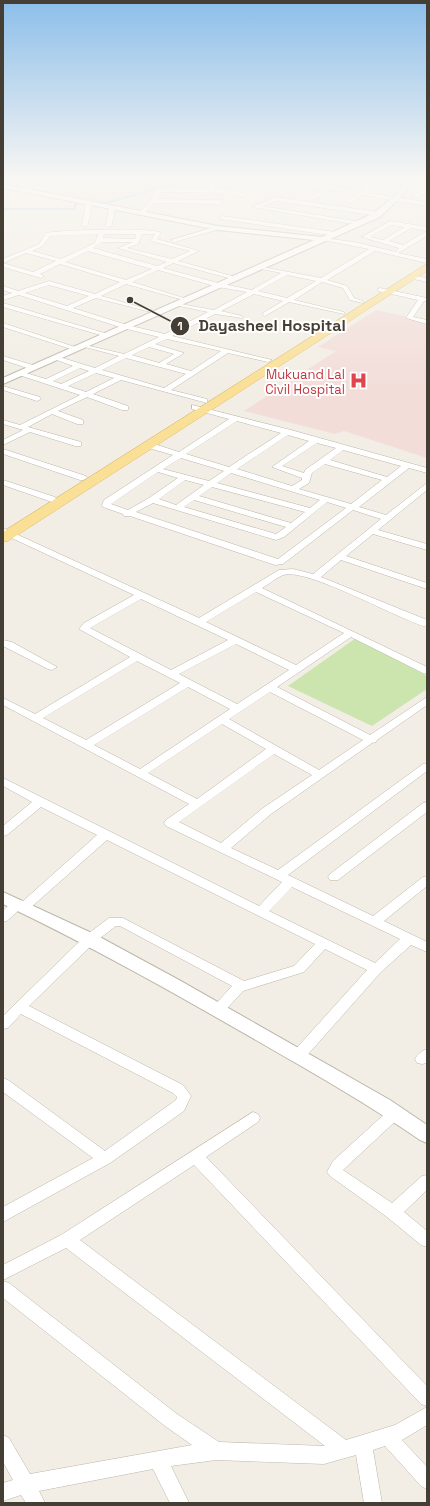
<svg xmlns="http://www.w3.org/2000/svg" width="430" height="1506" font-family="'Space Grotesk',sans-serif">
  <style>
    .education { fill: #ebe3cf }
    .medical { fill: #f2ddd9 }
    .green { fill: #cce5af }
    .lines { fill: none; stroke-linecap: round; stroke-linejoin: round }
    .stream { stroke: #a3ceed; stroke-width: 2 }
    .minor-casing { stroke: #bdb6a8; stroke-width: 1 }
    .tertiary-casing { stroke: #bdb6a8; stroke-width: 2 }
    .primary-casing { stroke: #dfbc66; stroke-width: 1 }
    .minor { fill: #fff; fill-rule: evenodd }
    .tertiary { fill: #fff; fill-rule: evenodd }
    .primary { fill: #fadf96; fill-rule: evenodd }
    .labels { text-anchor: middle; stroke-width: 4; stroke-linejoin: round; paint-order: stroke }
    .far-health-label { font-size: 13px; fill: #be3a42; stroke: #fff; text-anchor: end }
    .leader { fill: none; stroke: #443e35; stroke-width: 1.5 }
    .callout-dot { fill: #443e35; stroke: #fff; stroke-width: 1.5 }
    .mark-label { font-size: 12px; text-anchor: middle; font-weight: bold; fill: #fff }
    .callout-label { font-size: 16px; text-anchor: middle; font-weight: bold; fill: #443e35; stroke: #fff; stroke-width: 4; stroke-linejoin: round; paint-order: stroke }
  </style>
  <rect width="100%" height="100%" fill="#f2eee5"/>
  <path class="education" d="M57 178H192L102 203 36 186Z"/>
  <path class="medical" d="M376 310 427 321V458L344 431 335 434 244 411 336 351 318 347Z"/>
  <path class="green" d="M356 638 427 676V689L372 726 288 686Z"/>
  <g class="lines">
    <path class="stream" d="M106 203 196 178
      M3 209H74L77 202"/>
    <defs>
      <path id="minor" d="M46 178H53L24 191 19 190Z
        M211 178H216L215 189H229L248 195 245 197 229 193 161 192 157 199 220 200 223 202 220 204 154 203 144 214 139 213 151 200 157 189H209Z
        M408 178 427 180V184L408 180Z
        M287 179 329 186 340 180 372 185 375 187 367 193 427 202V206L363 195 349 204 347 201 357 194 330 190 312 200 310 197 324 189 301 185 281 195H277V193L294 184 285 182ZM341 184 367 188 361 192 335 187Z
        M427 188V192L416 198 411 197Z
        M276 197 378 212 381 214 378 216 276 201 262 206 361 222V224L359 225 252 207Z
        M89 200 92 202 88 225 85 227 82 225 86 202Z
        M112 206 115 208 112 225 109 227 106 225 109 208Z
        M222 216 335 232 338 234 335 236 220 219Z
        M390 221 427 227V231L411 228 389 241 403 245 427 231V236L398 253 427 259V263L375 251 327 280 347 286 354 298 363 301V303L350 300 343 288 322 282 294 300 344 312V314L289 302 265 316 263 315V313L283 301 254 294 221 311 242 316V318L215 314 172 336 272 360 268 362 228 353 171 390 207 399V403L121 380 93 394 128 406V410H122L87 397 58 411 83 420V424H77L52 414 28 427 81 442V446H75L30 432 3 445V440L23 430 3 424V420L20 425 80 395 19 375V371L46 379 73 366 54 359V357L56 356 95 368 119 356 81 346V344L124 354 159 337 123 328 19 295 3 300V296L12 293 3 290V286L18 291 49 281 95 294 120 282 60 264 40 274 44 276 41 278 3 267V263L33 272 56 261 26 253 3 263V259L39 244 46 233C60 230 154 227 161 233L157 239 199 251 178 261 239 278 236 280 173 263 163 268 218 283 252 290 281 273 257 268V266L321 278 369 249 323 240V238L354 242 396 252 399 248 362 237ZM391 225 405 227 383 240 370 237ZM98 234 95 243 61 259 32 251 43 246 50 236ZM104 234H136L135 239 103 238ZM142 234H155L151 241 190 251 172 259 127 248 138 244ZM102 242H133L118 248 167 262 157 266 93 248ZM88 251 152 269 126 280 65 262ZM158 270 218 287 247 292 214 310 175 303V305L208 312 165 334 127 325 73 308 96 298 158 314V312L101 296 126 284 187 301V299L132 282ZM287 275 316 281 287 298 258 291ZM49 285 89 296 67 306 25 293ZM167 339 221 351 191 371 166 364 184 353 155 344ZM149 347 174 354 159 363 132 355ZM126 358 186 374 164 388 102 370ZM80 368 89 371 61 384 53 381ZM96 373 114 378 86 392 68 386Z
        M218 226 221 228 220 229 174 242 171 240Z
        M411 275 427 278V282L409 278V276Z
        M380 288 427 298V302L424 301 413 317 427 320V324L406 318 418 300 378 291V289Z
        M3 303 108 334 109 335 104 336 3 307Z
        M3 323 78 348 79 349 74 350 3 327Z
        M3 356 36 366 37 368 33 370 3 360Z
        M3 386 40 397 41 399 37 401 3 390Z
        M192 405 291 430 427 468V473L409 468 359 507 386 515 427 483V490L378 530 427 544V550L373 534 346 556 427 583V589L341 560 321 577 427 620V627C399 620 307 567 283 575 276 578 269 584 262 588L427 667V674L423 673 351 637 277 687 370 735 427 697V705L377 740 376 742 372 743 271 814 231 848 278 870 423 764 427 763V771L288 875 373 916 423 877 427 876V886L384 921 427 942V952L411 945 381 972 303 1060 298 1061 293 1060 291 1056 293 1052 367 970 325 949 304 972 243 991 223 1013 218 1014 213 1013 211 1009 232 986 120 926H116L95 942 29 1006 183 1085 191 1096 184 1111 110 1163 3 1222V1207L93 1158 3 1092V1078L8 1080 105 1151 176 1100 177 1097 173 1093 21 1014 8 1028 3 1029V1016L85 936 109 918H123L244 981 294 966 315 944 107 840 28 910H19L7 921 3 922V911C9 905 14 898 23 901L97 835 41 807 7 835 3 836V826L32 802 3 786V778L259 906 282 882 166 826 164 823 166 820 189 804 3 705V698L35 714 130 657 79 629 84 623 134 595 3 534V528L199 618 279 570 293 569 313 574 381 519 353 510 283 564 275 565 130 516H124L123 514 103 507 102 505 104 500 173 455 145 447V443H151L179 452 229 419 192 409ZM237 421 281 433 229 467 186 454ZM288 435 309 441 272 467 302 478V480L292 486 237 469ZM317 443 336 448 305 470 304 473 282 466ZM343 450 401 466 387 477 330 460ZM181 458 224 471 209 481 163 469ZM325 464 382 480 351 504 299 489 309 483 312 473ZM158 472 178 478 149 498 128 510 111 504ZM231 473 320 500 310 508 217 483ZM185 480 204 485 176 505 159 499ZM212 487 305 512 291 523 199 496ZM194 500 286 527 276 534 184 507ZM327 502 346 508 278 559 136 512 153 503 276 540 284 537ZM256 592 344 633 296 665 206 622ZM141 599 228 640 171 670 90 628ZM236 644 289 670 237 704 179 674ZM137 661 180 683 86 740 43 718ZM188 687 230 709 140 769 94 745ZM270 692 363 740 319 770 229 719ZM222 724 266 749 197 799 148 773ZM274 754 312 775 263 808 221 843 179 822ZM292 887 400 939 375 963 269 911Z
        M3 449 86 476 87 478 83 480H80L3 454Z
        M3 480 55 497 56 499 52 502 49 501 3 485Z
        M3 640 12 642 57 667 52 670 48 669 3 646Z
        M427 802V812L338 880H330L328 877 330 874 423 803Z
        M427 1049V1063L422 1064 417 1063 415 1059C418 1054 421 1051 427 1049Z
        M395 1107 400 1109 402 1113 400 1117 343 1170 392 1203 422 1176 427 1175V1190L404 1212 427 1231V1247L421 1245 387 1217 330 1176 327 1172 333 1161 390 1109Z
        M253 1112 258 1114 260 1118 258 1122 206 1157 427 1386V1406L421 1404 194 1165 80 1240 346 1440 395 1425 427 1407V1425L402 1440 427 1467V1489L421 1486 385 1446 373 1450 382 1503H364L356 1455 324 1464 216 1460 171 1466 189 1503H170L153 1469 39 1491 45 1503H26L21 1495 3 1501V1483L13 1480 3 1462V1435L9 1438 30 1474 192 1445 165 1426 3 1298V1281L9 1283 177 1414 219 1442 325 1446 66 1248 3 1280V1265L61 1235Z"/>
      <path id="tertiary" d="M408 178H414L403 195 380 217 3 384V378L314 240 218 230 3 188V184L218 226 322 237 374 213 398 193Z
        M3 892 96 935 179 980 390 1100 427 1125V1143L420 1140C369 1105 315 1074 261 1043 176 994 91 946 3 904Z"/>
      <path id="primary" d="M427 264V271L8 541 3 542V532Z"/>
    </defs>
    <use href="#minor" class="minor-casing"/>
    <use href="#tertiary" class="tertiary-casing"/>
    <use href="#primary" class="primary-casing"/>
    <use href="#minor" class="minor"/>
    <use href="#tertiary" class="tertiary"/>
    <use href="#primary" class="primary"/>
  </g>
  <linearGradient id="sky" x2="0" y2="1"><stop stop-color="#8cbeea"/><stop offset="0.46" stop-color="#f9f7f3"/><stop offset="1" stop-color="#f9f7f3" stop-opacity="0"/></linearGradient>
  <rect width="430" height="389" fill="url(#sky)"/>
  <defs>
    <symbol id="hospital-bare" viewBox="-9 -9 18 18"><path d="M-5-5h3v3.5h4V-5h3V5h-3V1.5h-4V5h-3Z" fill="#e0444e" stroke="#fff" stroke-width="2.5" paint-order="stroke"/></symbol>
  </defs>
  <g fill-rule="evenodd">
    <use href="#hospital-bare" x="346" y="368" width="25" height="25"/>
  </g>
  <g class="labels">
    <g class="far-health-label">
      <text x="345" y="379">Mukuand Lal<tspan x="345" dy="15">Civil Hospital</tspan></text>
    </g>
  </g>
  <path class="leader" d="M130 300L180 326"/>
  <g class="callout-dot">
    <circle cx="130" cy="300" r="4"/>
    <circle cx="180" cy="326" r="10"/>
  </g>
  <g class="mark-label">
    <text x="180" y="330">1</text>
  </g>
  <g class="callout-label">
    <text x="272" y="331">Dayasheel Hospital</text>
  </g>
  <rect width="430" height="1506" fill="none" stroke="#443e35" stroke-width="8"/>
</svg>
